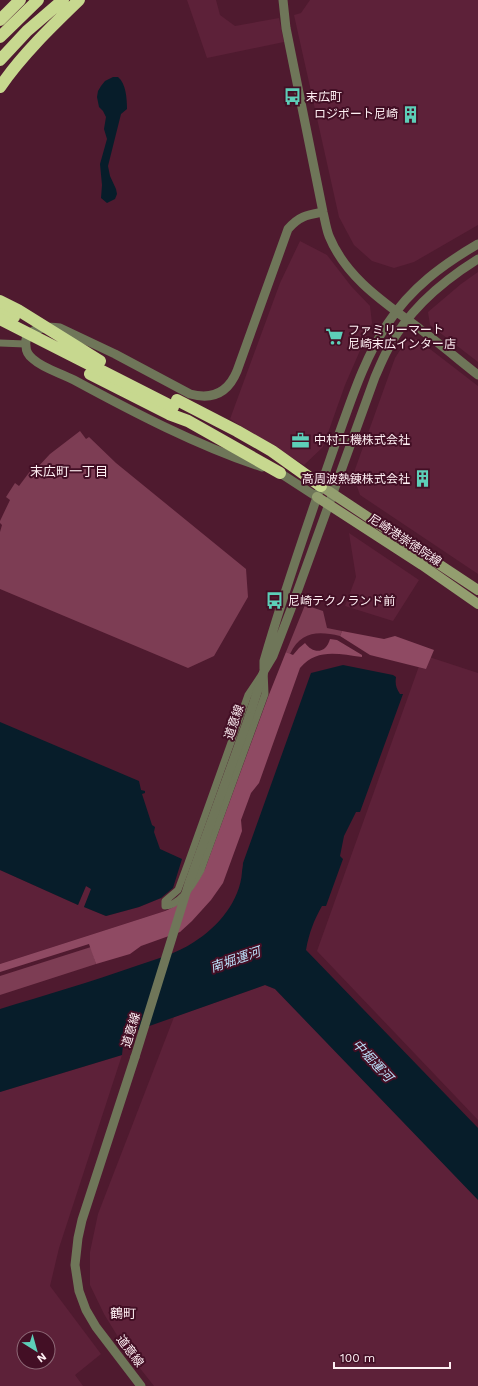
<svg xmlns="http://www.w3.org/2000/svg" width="478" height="1386" font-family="'Work Sans','Noto Sans JP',sans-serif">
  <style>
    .built { fill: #5d2139; fill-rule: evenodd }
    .green { fill: #7d3d54 }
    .forest { fill: #8f4a63 }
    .water { fill: #071d2a }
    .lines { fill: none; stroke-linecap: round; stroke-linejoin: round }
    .minor { stroke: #6f7659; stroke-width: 7 }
    .tertiary { stroke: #6f7659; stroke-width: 9 }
    .secondary { stroke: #939e6f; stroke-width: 10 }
    .motorway { stroke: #c7d88f; stroke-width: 12 }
    .tertiary-bridge { stroke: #6f7659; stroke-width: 9 }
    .motorway-bridge { stroke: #c7d88f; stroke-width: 12 }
    .labels { text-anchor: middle; stroke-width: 4; stroke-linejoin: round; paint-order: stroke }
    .poi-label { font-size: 12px; fill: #feeff3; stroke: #430f25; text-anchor: start }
    .street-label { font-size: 12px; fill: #feeff3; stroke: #430f25 }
    .neighbourhood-label { font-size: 13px; fill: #feeff3; stroke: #430f25 }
    .water-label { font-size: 13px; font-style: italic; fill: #bcdff8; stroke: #430f25 }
  </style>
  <rect width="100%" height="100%" fill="#4f1a2f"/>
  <path class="built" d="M187 0H216L220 15 235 26 279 18 284 42 207 58Z
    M310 0H478V225L414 262 394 268 372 261 354 245 339 217 294 15 301 13Z
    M300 241 327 255 351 286 370 306 372 323 345 385 323 447 304 465 230 419 280 283Z
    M478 272V362L430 325 428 312 461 284Z
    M417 339 478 386V574L360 495 353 475 395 358 406 341Z
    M349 533 419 580 393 621 345 606 356 577Z
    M423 655 478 673V1120L317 951Z
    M0 870 78 905 86 886 92 889 84 907 106 916 139 907 161 898 165 911 0 964Z
    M265 985 275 989 473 1194 478 1190V1386H154L128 1353 104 1314 90 1285V1252L98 1214 174 1017Z
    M122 1055 59 1248 50 1286 101 1354 75 1375 83 1386H0V1092ZM24 1338H48V1362H24Z"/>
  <path class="green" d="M80 431 86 439 89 437 116 463 246 569 248 597 214 656 188 668 0 589V532L2 525 0 523V521L10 500 6 497 15 483 19 486 34 466 37 468 50 454Z
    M305 605 323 611 327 628 342 631 340 636C318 631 301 631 290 654L286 652Z
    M91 947 96 964 0 995V976Z"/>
  <path class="forest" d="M342 631 384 639 395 636 434 650 426 669 370 655 340 636Z
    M330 639 337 640 362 655V657C338 654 317 648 300 668L259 783 251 793 241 820 242 831 223 883 211 900 192 921 180 932 141 946 130 954 96 964 89 944 0 972V964L165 911C185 903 195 887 205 869L268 697 286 652 293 655 299 648 305 643C313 654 326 654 330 639Z"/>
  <path class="water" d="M113 77H118C126 83 127 99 127 109L121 114 108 166 110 176 116 189 117 194 115 199 107 203 101 198 102 185 100 164 107 139 104 129 106 117 103 111 99 107 97 97 98 91 101 86 105 81Z
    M343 665 393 675 396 677C395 684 396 688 400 694H403L360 812H356L344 836 340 856 343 859 326 906H322C314 920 309 933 306 950L478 1128V1200L275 989 265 985 124 1035 122 1055 0 1092V1009C45 995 91 982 136 966 156 959 176 954 194 942 218 927 240 901 242 872 242 869 243 867 243 863L311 673Z
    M0 722 139 781 141 790 145 791V793L142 794 152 825 155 827 154 832 160 849 182 859 173 888 161 898 139 907 106 916 84 907 91 889 86 886 78 905 0 870Z"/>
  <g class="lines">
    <path class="minor" d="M0 343 25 344
      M264 671 265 694 201 870C194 883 181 905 165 906V901L178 890 188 863 248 695Z"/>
    <path class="tertiary" d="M283 0 286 28 323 212C325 220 326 228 329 236 346 278 385 303 420 329 440 344 459 360 478 375
      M262 467C198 446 133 412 74 380 61 373 44 369 33 359 29 356 26 351 26 346 23 328 47 326 60 328L115 354 190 394C212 400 228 393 237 371L288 229C299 216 307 215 323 212
      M274 471 280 473 317 497
      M264 669V661C285 588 310 517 335 445 350 404 363 360 388 323 411 288 442 265 478 244
      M249 717 264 671 273 656 291 609 375 377C379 368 383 358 388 349 408 310 441 282 478 259
      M135 1057 82 1220 78 1238 75 1265 79 1291 86 1310 96 1327 141 1386"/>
    <path class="secondary" d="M321 486 478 590
      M317 497 422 565 478 604"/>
    <path class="motorway" d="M0 20 20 0
      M0 37 38 0
      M0 60 27 31 63 0
      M0 87C22 55 51 27 79 0
      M0 310 14 317
      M90 374 169 414 188 421 280 473
      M177 400 237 431 272 451 321 486"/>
    <path class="tertiary-bridge" d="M135 1057 189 883 249 717"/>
    <path class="motorway-bridge" d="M0 301 18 310 100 361
      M0 319 173 407"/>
  </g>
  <defs>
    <symbol id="bus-bare" viewBox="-9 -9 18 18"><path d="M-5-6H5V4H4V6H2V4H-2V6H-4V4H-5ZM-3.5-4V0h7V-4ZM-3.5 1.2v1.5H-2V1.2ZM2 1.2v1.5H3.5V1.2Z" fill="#5dceb8" stroke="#430f25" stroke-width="2.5" paint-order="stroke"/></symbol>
    <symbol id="building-bare" viewBox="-9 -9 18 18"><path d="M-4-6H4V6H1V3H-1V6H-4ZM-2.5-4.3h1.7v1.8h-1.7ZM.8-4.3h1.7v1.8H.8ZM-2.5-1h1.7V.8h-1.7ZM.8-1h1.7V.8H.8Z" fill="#5dceb8" stroke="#430f25" stroke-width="2.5" paint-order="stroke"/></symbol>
    <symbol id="supermarket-bare" viewBox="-9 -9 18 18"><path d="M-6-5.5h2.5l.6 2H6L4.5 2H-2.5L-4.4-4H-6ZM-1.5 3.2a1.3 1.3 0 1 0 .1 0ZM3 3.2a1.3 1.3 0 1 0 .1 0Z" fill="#5dceb8" stroke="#430f25" stroke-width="2.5" paint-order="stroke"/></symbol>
    <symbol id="office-bare" viewBox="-9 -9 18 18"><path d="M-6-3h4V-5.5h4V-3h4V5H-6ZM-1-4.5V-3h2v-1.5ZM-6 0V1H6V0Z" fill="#5dceb8" stroke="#430f25" stroke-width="2.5" paint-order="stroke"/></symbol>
  </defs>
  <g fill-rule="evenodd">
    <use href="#bus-bare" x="280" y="84" width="25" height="25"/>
    <use href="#building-bare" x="398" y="102" width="25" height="25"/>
    <use href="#supermarket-bare" x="322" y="324" width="25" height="25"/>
    <use href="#office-bare" x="288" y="428" width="25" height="25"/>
    <use href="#building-bare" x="410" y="466" width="25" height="25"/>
    <use href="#bus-bare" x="262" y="588" width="25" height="25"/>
  </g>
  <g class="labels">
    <g class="poi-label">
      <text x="306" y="101">末広町</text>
      <text x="398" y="118" text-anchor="end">ロジポート尼崎</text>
      <text x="348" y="334">ファミリーマート<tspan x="348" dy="14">尼崎末広インター店</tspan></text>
      <text x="314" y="444">中村工機株式会社</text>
      <text x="410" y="483" text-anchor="end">高周波熱錬株式会社</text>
      <text x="288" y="605">尼崎テクノランド前</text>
    </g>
    <g class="street-label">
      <text transform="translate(405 540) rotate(33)" y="4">尼崎港崇徳院線</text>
      <text transform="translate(234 722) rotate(-71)" y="4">道意線</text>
      <text transform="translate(131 1030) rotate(-73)" y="4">道意線</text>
      <text transform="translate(130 1351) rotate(53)" y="4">道意線</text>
    </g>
    <g class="neighbourhood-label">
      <text x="69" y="476">末広町一丁目</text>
      <text x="123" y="1318">鶴町</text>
    </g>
    <g class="water-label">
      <text transform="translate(235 959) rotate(-19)" y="5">南堀運河</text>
      <text transform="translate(373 1060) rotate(47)" y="5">中堀運河</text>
    </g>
  </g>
  <g transform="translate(36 1350) rotate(143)"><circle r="19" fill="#430f25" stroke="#8e6977"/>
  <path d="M0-3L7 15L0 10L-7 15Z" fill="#5dceb8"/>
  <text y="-6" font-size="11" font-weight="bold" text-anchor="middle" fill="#feeff3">N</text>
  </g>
  <path d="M334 1362v6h116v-6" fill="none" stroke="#feeff3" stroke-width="2"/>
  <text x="340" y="1362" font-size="12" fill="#feeff3" stroke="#430f25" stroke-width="3" paint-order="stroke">100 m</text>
</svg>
